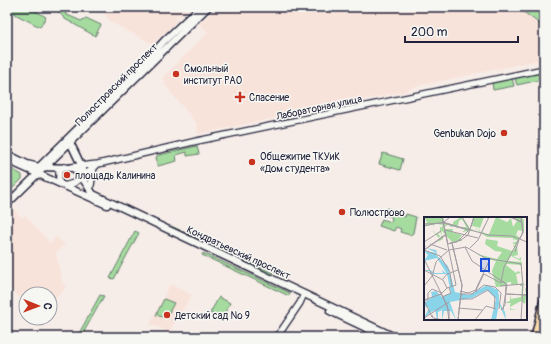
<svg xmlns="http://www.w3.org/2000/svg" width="551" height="344" font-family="Pangolin,sans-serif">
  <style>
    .built { fill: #f8e3db }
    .green { fill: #a5db9f; stroke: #647e6d }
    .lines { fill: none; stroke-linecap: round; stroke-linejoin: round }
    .tertiary-casing { stroke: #22223b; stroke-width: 8 }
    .secondary-casing { stroke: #22223b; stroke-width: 9 }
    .primary-casing { stroke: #22223b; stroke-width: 10 }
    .tertiary { stroke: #f6f6f2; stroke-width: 5.5 }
    .secondary { stroke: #f6f6f2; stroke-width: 6 }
    .primary { stroke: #fcdcac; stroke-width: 7 }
    .poi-dot { fill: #c8321e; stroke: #f6f6f2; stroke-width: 1.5 }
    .labels { text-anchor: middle; stroke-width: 3; stroke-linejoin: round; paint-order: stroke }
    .poi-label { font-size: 10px; fill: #22223b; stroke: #f6f6f2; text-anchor: start }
    .street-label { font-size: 10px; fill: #22223b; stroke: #f6f6f2 }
    .inset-river { fill: none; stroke: #89d4e9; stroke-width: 2 }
    .inset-road { fill: none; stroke: #a29ca3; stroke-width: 1 }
    .view { fill: #1d4ed8; fill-opacity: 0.15; stroke: #1d4ed8; stroke-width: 2 }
    .inset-edge { fill: none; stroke: #22223b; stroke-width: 2 }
  </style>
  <rect width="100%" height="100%" fill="#f7ede8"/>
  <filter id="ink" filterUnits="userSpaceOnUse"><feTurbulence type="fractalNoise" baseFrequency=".025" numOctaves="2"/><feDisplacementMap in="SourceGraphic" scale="8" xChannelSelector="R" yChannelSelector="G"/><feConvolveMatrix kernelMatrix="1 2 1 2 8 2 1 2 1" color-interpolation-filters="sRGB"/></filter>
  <g filter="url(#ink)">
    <path class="built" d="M98 7H191L180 17 178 15 175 17 178 20 153 44 112 23Z
      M217 7H517L544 27V59L418 86 407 90V91L198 134 196 123 164 84 166 82 162 78 208 32 199 24Z
      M11 207 22 218 25 215 50 243 56 237 65 244 56 253 62 281 66 288 50 303V294H26V302H24L7 285V211Z
      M170 284 192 295 169 332 150 324Z"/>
    <path class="green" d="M7 7H28L46 17 40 27 7 10Z
      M57 7H67L65 14 81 21 86 18 101 25 95 36 65 19 57 10Z
      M517 7H536L544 10V27Z
      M544 72V79L517 85 515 79 517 77Z
      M512 78 514 86 493 90 492 82Z
      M197 146 199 154 187 156V152L176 155 177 161 158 166 156 157 159 155Z
      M383 153 403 159 400 170 379 164Z
      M7 166 22 175V179L7 194Z
      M386 208 400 212 399 215 405 217 406 214 416 217 413 233 410 235 400 232 401 229 396 227 394 231 379 226 382 219 391 222 392 217 383 214Z
      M171 226 273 273 271 276 170 228Z
      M135 231 139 233 114 279 110 278Z
      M203 253 290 293 289 296 202 255Z
      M100 295 104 296 81 337H77Z
      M219 297 230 303 222 319 210 313Z
      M164 299 174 303 166 318 156 315Z"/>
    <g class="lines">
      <defs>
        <path id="tertiary" d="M71 167 98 164 197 141 544 69
          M59 183V171L64 167
          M64 186 74 183 96 166
          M90 191 94 167
          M277 337 300 303 304 294"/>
        <path id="secondary" d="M70 142 82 167V176
          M7 154 27 164 39 167 73 168 79 173 93 194 395 337
          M7 160 107 205
          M38 168 140 67 164 41 200 7
          M7 204 208 7
          M330 311 385 337"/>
        <path id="primary" d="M535 337 544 300
          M544 337V336"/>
      </defs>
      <use href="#tertiary" class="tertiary-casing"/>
      <use href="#secondary" class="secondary-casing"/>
      <use href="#primary" class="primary-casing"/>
      <use href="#tertiary" class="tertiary"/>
      <use href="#secondary" class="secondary"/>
      <use href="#primary" class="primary"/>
    </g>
  </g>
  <g class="poi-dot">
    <circle cx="176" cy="74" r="4"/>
    <path d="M238 91h4v4h4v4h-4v4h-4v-4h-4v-4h4z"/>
    <circle cx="504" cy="133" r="4"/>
    <circle cx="252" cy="162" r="4"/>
    <circle cx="67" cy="175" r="4"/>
    <circle cx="342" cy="212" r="4"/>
    <circle cx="167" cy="315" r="4"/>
  </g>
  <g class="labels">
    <g class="poi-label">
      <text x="184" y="72">Смольный<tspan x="184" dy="12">институт РАО</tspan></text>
      <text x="249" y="101">Спасение</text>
      <text x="496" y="137" text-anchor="end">Genbukan Dojo</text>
      <text x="260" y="160">Общежитие ТКУиК<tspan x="260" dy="12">«Дом студента»</tspan></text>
      <text x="75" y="179">площадь Калинина</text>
      <text x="350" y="216">Полюстрово</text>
      <text x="175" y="319">Детский сад № 9</text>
    </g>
    <g class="street-label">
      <text transform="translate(116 84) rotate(-45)" y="4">Полюстровский проспект</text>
      <text transform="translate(319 107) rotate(-12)" y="4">Лабораторная улица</text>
      <text transform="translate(239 252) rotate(25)" y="4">Кондратьевский проспект</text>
    </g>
  </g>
  <g transform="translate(424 217)">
    <rect width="103" height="103" fill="#f7ede8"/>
    <path d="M0 0H19L22 9V6L29 8V5L37 0H42L39 1 45 10V11L54 15 47 13 43 19 45 14 38 15 42 12 34 10H42L44 13 38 2 35 4 33 12 32 9 27 10 24 7 21 10 19 6 20 12H29L28 15 38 18 35 22 37 21 38 24 28 25 17 13 19 22 14 25 18 18 16 15 14 17 16 19 15 21 12 18 8 12 12 17 16 14V9L17 11 19 8 13 7 17 6 10 7 9 10V7L1 9 3 5ZM49 0H60L55 14 57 15 64 2 62 0H65L58 15 63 17H65L72 0 83 5 87 1 89 10 93 4 89 1 97 0 100 3V14L97 19 98 14 94 13 92 18 96 21 93 27 92 28 88 26 94 24 90 22 89 24V21L63 20 54 14 56 11 53 10V13H52L53 10 48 9ZM62 22 74 24 73 29 88 34 91 31 89 28 93 29 94 38 89 39 95 42 97 40V44L87 39 84 44 98 45V63L99 67H103L99 68V77H102L101 71 103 73 101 87 97 84 86 90 87 92H93L86 93V88L87 86H80L86 84V77L87 82 97 80 98 69 95 68 98 66 97 48 83 47 82 48 92 56 94 54 97 56 92 57 94 67 87 68V65H84L81 69 72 70 68 54 62 51 64 48 62 51 68 54 69 51 64 47 69 51 72 44 59 41 56 45 59 40 56 39 53 37 73 42 78 35 71 34 61 27Z" fill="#a5db9f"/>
    <path d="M0 25 1 26V29L2 31 12 33 13 36 12 38 24 49 31 75 45 78 63 68 74 73 75 85 81 95 82 103 75 87 72 103H67L72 82 63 73 48 81 26 85 32 103 27 94H20L18 103V93L14 95V101L13 103 11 92 0 101 5 91 0 89V86L8 80 7 75 12 74 18 80 27 76 23 57H11L7 56 6 54H3L0 53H6L11 56H19L18 53 23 57 13 41 0 44 4 38 0 34 13 36 2 31 1 29Z" fill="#89d4e9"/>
    <path class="inset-river" d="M66 71 74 78 72 90M8 94 20 86"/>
    <path class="inset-road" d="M18 0 24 27 37 23 44 18 50 0M38 0 45 12M86 0 97 5H98L87 0M19 5 46 13M19 6 44 13M0 7 20 6M0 9 20 5 26 0M46 12 50 0M21 13 54 21M46 13 65 18 88 19 103 25M95 22 99 16 97 0M96 22 99 15 97 0M26 26 33 25 46 12M28 26 38 68M28 26 38 68 34 103M6 27 23 33M1 30 0 25 17 14M41 30 48 44 82 67 81 88 77 93M46 31 54 23 65 0M0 33 16 39 26 55M0 33 22 18M0 33 22 17M91 35 95 23M0 42 23 88 25 103M0 49V53L19 63 23 71M26 56 28 70M8 60 12 45 17 40 25 33 42 30 61 41 97 47 99 67 76 69M19 62 23 57 34 53M77 65 80 50 95 22M96 68H99L97 103M0 69 9 58M36 74 44 76 52 73 60 57 77 66 79 64 83 68 79 93M53 75 52 72 66 42M17 76 25 94V103M36 77H48L60 68 71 70 77 76 75 92M82 77 103 78M82 77 103 78M16 78 23 71 32 68 18 0M18 80 27 76 25 71M35 82H48L64 73 71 80 70 92M0 83 17 77M0 83 8 100M0 83H4V76L8 72 18 76M34 91 58 93M8 98 9 101 19 103M0 101 25 85M34 103 38 68M51 103 62 89 72 92"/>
    <path class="view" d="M57 42H65V54H57Z"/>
    <rect width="103" height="103" class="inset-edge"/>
  </g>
  <rect width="551" height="344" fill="none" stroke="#f6f6f2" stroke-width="24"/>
  <rect x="12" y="12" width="527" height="320" fill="none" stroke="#22223b" stroke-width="1.5" filter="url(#ink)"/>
  <g transform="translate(38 306) rotate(91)"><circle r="19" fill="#f6f6f2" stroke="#a1a1a9"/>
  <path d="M0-3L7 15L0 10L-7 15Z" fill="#c8321e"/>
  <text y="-6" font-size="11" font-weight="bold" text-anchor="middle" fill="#22223b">С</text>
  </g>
  <path d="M405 36v6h113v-6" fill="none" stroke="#22223b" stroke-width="2"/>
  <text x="411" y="36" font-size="12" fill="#22223b" stroke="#f6f6f2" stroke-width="3" paint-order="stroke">200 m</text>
</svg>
